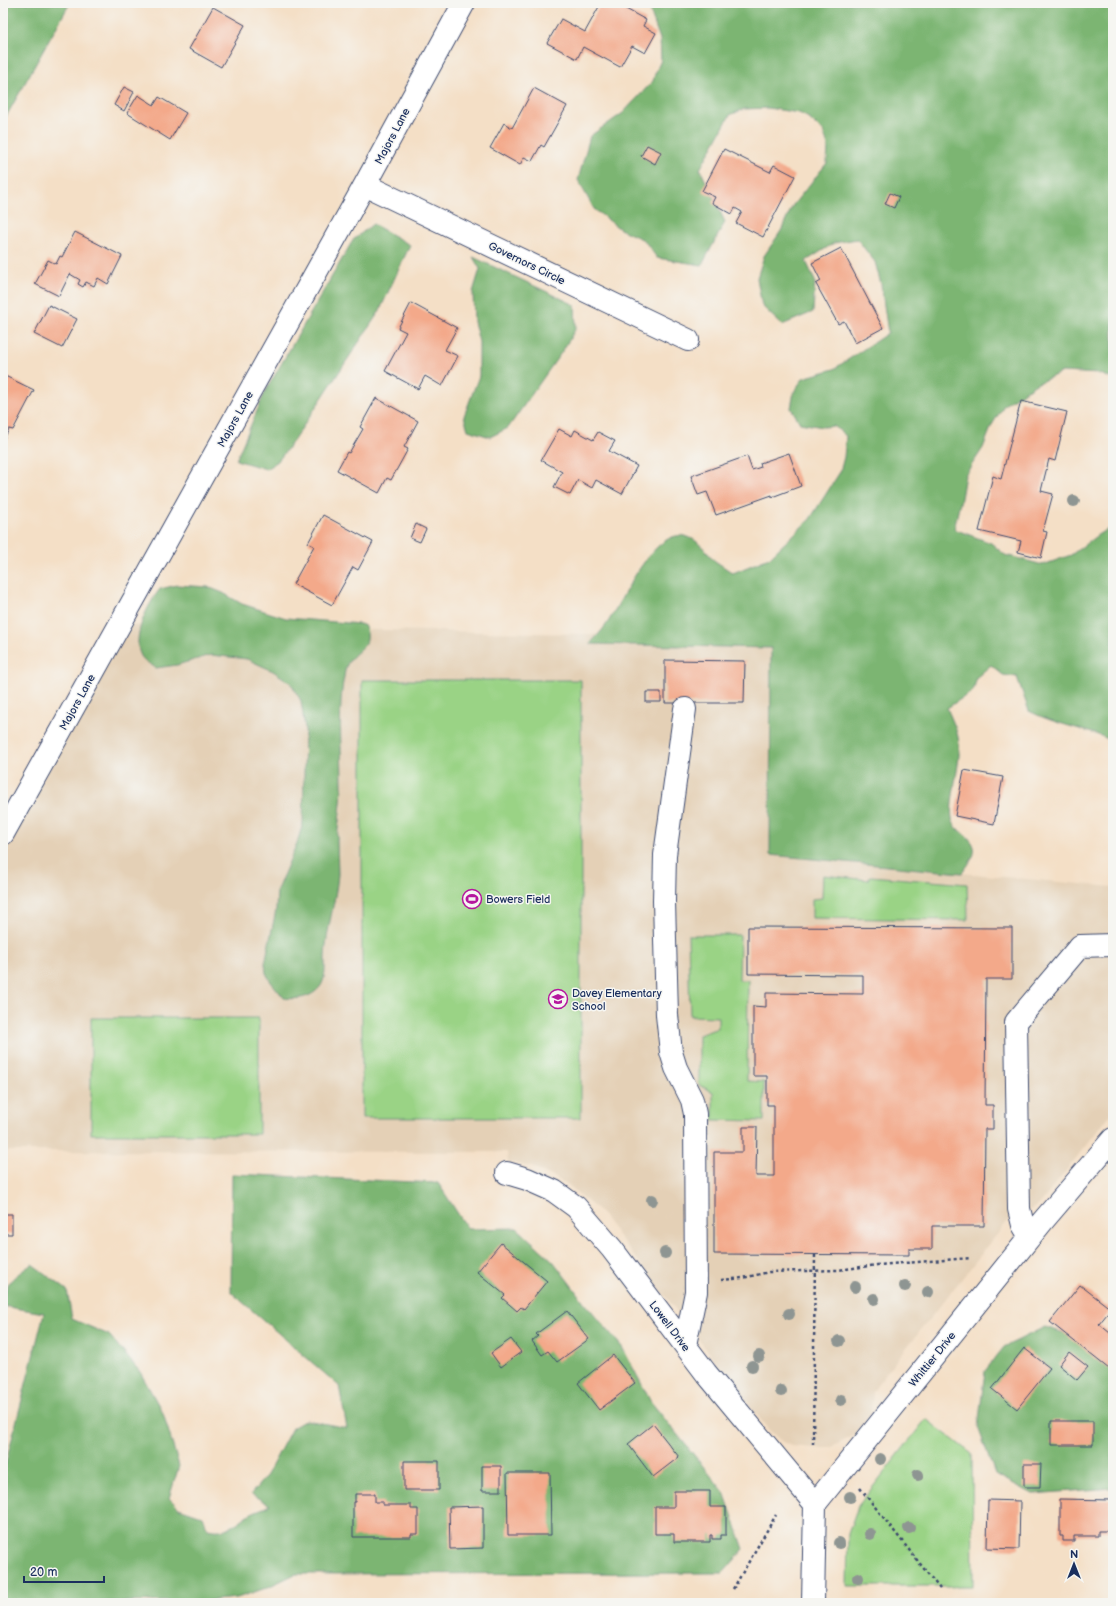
<svg xmlns="http://www.w3.org/2000/svg" width="1116" height="1606" font-family="'Balsamiq Sans',sans-serif">
  <style>
    .built { fill: #e4d0b6 }
    .green { fill: #9ad385; stroke: #5a8172 }
    .forest { fill: #7bb572; stroke: #4b7268 }
    .building { fill: #f3a98a }
    .lines { fill: none; stroke-linecap: round; stroke-linejoin: round }
    .minor-casing { stroke: #3c496e; stroke-width: 24 }
    .path { stroke: #3c496e; stroke-width: 2.5; stroke-dasharray: 3 3; stroke-linecap: butt }
    .minor { stroke: #fff; stroke-width: 22 }
    .tree { fill: #8e9592 }
    .labels { text-anchor: middle; stroke-width: 3; stroke-linejoin: round; paint-order: stroke }
    .street-label { font-size: 11px; fill: #1b2f5e; stroke: #f6f6f2 }
    .poi-label { font-size: 11px; fill: #1b2f5e; stroke: #f6f6f2; text-anchor: start }
  </style>
  <rect width="100%" height="100%" fill="#f6f6f2"/>
  <filter id="ink" filterUnits="userSpaceOnUse"><feTurbulence type="fractalNoise" baseFrequency=".025" numOctaves="2"/><feDisplacementMap in="SourceGraphic" scale="8" xChannelSelector="R" yChannelSelector="G"/><feConvolveMatrix kernelMatrix="1 2 1 2 8 2 1 2 1" color-interpolation-filters="sRGB"/></filter>
  <filter id="wash" filterUnits="userSpaceOnUse"><feTurbulence type="fractalNoise" baseFrequency=".012" numOctaves="4" result="noise"/><feDisplacementMap in="SourceGraphic" scale="16" xChannelSelector="R" yChannelSelector="G"/><feGaussianBlur stdDeviation="0.9" result="paint"/><feColorMatrix in="noise" values="0 0 0 0 0 0 0 0 0 0 0 0 0 0 0 0 0 1.4 0 .05"/><feComposite in="paint" operator="in"/></filter>
  <g filter="url(#wash)">
    <rect width="100%" height="100%" fill="#f4dfc6"/>
    <path class="built" d="M130 625 788 638 792 857 1113 887V1111L1039 1205 1007 1222 879 1382 873 1392 871 1413 853 1436 830 1448H815L792 1446 780 1440 768 1429 601 1213 572 1188 556 1178 532 1167 508 1162 507 1152 3 1151V852Z"/>
    <path class="green" d="M362 680H581V1118H362Z
      M823 875 869 880 870 876 967 884 968 920 812 918V899L822 898Z
      M688 935H740L739 980H748L747 1081 764 1082V1121L713 1120V1092L699 1085V1035L718 1028V1017L690 1016Z
      M91 1018H259V1134H91Z
      M926 1419 972 1454 973 1586H847L848 1534 858 1506Z"/>
    <path class="forest" d="M3 3H70L3 122Z
      M651 3H1113V379L1100 374 1062 372 1036 384 1004 405 992 425 983 448 965 475 961 498 954 529 991 543 1005 555 1043 565 1071 555 1099 534 1113 527V741C1085 728 1056 725 1029 711L1017 677 1003 675 991 665 977 677 973 691 947 708C952 720 959 733 959 746 961 766 947 806 953 822 955 827 959 830 963 833 982 848 974 857 962 873L770 855 771 648 590 644C595 638 601 632 606 625 621 604 654 524 688 537 700 541 706 552 715 561 721 565 727 569 733 573L769 558 810 519 840 472 844 457 846 436 834 426 823 427 800 423 791 408 794 392 803 378 834 369 888 333 881 284 875 262 857 239 834 243 806 261 815 281 813 312 782 325 762 306 757 278 764 256 781 231 793 205 827 163 828 146 823 131 807 117 799 113 768 108 744 109 730 115 700 169 725 222 702 265 657 258 644 240 620 229 594 209 578 180 590 136 623 113 653 81 655 74 661 60 660 39 651 14Z
      M373 224 410 245 379 312 294 440 278 461 266 469 236 460 265 392 353 240Z
      M473 257 575 305 576 328 563 350 508 428 490 437 468 430 464 416 479 376V342L474 322 473 292 480 269Z
      M177 585 208 587 223 593 242 604 286 618 360 624 365 626C375 651 349 649 345 671 337 708 342 748 342 786 342 805 338 822 337 841 337 852 338 863 338 874 336 902 326 929 325 958 325 968 326 979 320 987 311 998 297 1000 284 998L271 982 266 973 265 963 276 910 277 890 297 843 303 823 305 729 301 701 291 683 273 671 247 659 211 655 177 665 156 668C150 664 144 661 141 656 131 637 148 604 160 589Z
      M232 1174 438 1183 468 1229 517 1228 553 1261 584 1302 622 1347 651 1402 724 1492 744 1549 723 1573 295 1574 266 1588 237 1598 206 1601 3 1603V1474L44 1313 3 1306C3 1282 14 1277 32 1264L67 1290 72 1319 109 1335 140 1372 163 1413 179 1466 169 1498 179 1508 202 1516 208 1529C225 1533 233 1526 247 1516 253 1511 263 1509 270 1505L251 1494 267 1475 292 1428 306 1420 347 1428 339 1386 231 1292Z
      M1045 1327 1113 1348V1488L1033 1494 995 1474 978 1427 985 1371 1004 1347Z"/>
    <g id="blocks">
      <path class="building" d="M601 3H615L646 20 643 26 656 33 645 53 632 46 620 67 583 47 577 59 547 43 561 19 585 32Z
        M213 7 245 25 221 67 189 49Z
        M124 87 134 92 124 111 114 105Z
        M534 88 567 106 544 147 541 145 532 161 524 157 520 165 490 148 504 123 512 128Z
        M138 95 154 105 159 97 186 113 170 140 127 113Z
        M647 145 661 152 655 164 641 156Z
        M724 149 770 172 774 165 795 176 763 237 736 223 742 212 735 208 732 214 712 203 715 197 702 191Z
        M890 193 899 197 894 208 885 204Z
        M75 232 122 256 108 284 98 278 94 286 86 282 83 287 78 284 80 280 70 274 59 296 35 284 48 260 56 264 60 256 62 257Z
        M841 248 883 328 855 343 844 321 838 324 816 284 821 281 812 263Z
        M411 303 457 328 445 350 458 356 442 386 425 376 418 389 385 371 406 332 398 328Z
        M49 305 77 319 62 348 34 334Z
        M3 375 34 390 13 430 9 429 3 441Z
        M376 398 418 421 404 447 408 449 391 480 387 478 379 493 337 470 347 452 349 453 363 429 360 427Z
        M1021 401 1067 412 1055 461 1049 459 1041 491 1053 494 1043 531 1047 532 1041 558 1018 552 1021 541 979 531 993 476 1001 479Z
        M559 429 572 436 575 430 593 440 598 432 615 441 609 451 637 466 622 494 596 480 592 488 578 480 570 495 554 487 562 472 541 460Z
        M789 453 801 486 772 497V495L716 515 707 492 698 495 691 476 747 456 752 470 761 467 760 463Z
        M323 515 373 542 358 570 353 567 332 605 293 584 314 546 308 543Z
        M416 524 426 529 420 542 410 538Z
        M665 660 745 661 744 703H665Z
        M646 692H661V702H646Z
        M964 770 1003 777 994 824 955 816Z
        M748 927 1012 928V979H986L985 1105H993V1129H985L984 1226H932V1249H909V1255L714 1254V1152H743V1127H757L756 1176H774V1105H767V1076H753V1006L766 1007V993L863 994V975L748 974Z
        M3 1214H12V1234H3Z
        M501 1243 547 1281 524 1309 521 1307 517 1311 502 1298 505 1295 477 1272Z
        M1080 1285 1111 1309 1099 1324 1110 1333 1112 1330 1113 1331V1364L1109 1369 1050 1322Z
        M567 1311 589 1339 557 1362 548 1351 542 1355 532 1341 538 1336 536 1334Z
        M511 1339 521 1352 501 1367 491 1353Z
        M1024 1348 1050 1368 1017 1409 992 1389Z
        M1069 1352 1088 1367 1077 1380 1059 1365Z
        M613 1355 635 1383 599 1410 578 1383Z
        M1051 1421H1093V1445H1051Z
        M653 1424 679 1457 653 1477 628 1444Z
        M404 1461H439V1490H404Z
        M1024 1464H1041L1040 1487H1024Z
        M482 1466H501V1491H482Z
        M507 1473H550L551 1535H508Z
        M674 1491H710V1507H726V1535H721V1539H712V1535H710V1542H674V1534H655V1507H674Z
        M355 1494H375V1502H383V1505H411V1509H418V1534H411V1537H353V1502H355Z
        M1060 1499 1111 1500 1110 1531H1098V1536H1074V1541H1063V1536H1060Z
        M988 1500 1020 1501 1019 1549 987 1548Z
        M483 1506V1548L450 1549 449 1507Z"/>
    </g>
  </g>
  <g filter="url(#ink)">
    <use href="#blocks" fill-opacity="0" stroke="#3c496e" stroke-width="1"/>
    <g class="lines">
      <defs>
        <path id="minor" d="M365 185 688 340
          M685 709 665 855 664 901 667 1015 671 1052 676 1068 692 1100 695 1114 696 1292 685 1345
          M3 834 362 190 464 3
          M507 1173 527 1179 554 1191 576 1207 612 1249 706 1373 815 1504
          M1030 1237 1023 1225 1019 1209 1016 1022 1080 946 1113 945
          M813 1603 815 1504 1042 1222 1113 1139"/>
      </defs>
      <use href="#minor" class="minor-casing"/>
      <path class="path" d="M721 1280 743 1278 769 1272 838 1270 877 1265 971 1258
        M813 1444 815 1255
        M860 1488 940 1589
        M733 1589 776 1515"/>
      <use href="#minor" class="minor"/>
    </g>
    <g class="tree">
      <circle cx="1074" cy="501" r="6"/>
      <circle cx="652" cy="1200" r="6"/>
      <circle cx="665" cy="1253" r="6"/>
      <circle cx="905" cy="1286" r="6"/>
      <circle cx="855" cy="1287" r="6"/>
      <circle cx="928" cy="1292" r="6"/>
      <circle cx="874" cy="1299" r="6"/>
      <circle cx="789" cy="1314" r="6"/>
      <circle cx="839" cy="1341" r="6"/>
      <circle cx="759" cy="1356" r="6"/>
      <circle cx="752" cy="1366" r="6"/>
      <circle cx="781" cy="1391" r="6"/>
      <circle cx="841" cy="1400" r="6"/>
      <circle cx="880" cy="1459" r="6"/>
      <circle cx="918" cy="1475" r="6"/>
      <circle cx="850" cy="1497" r="6"/>
      <circle cx="909" cy="1528" r="6"/>
      <circle cx="870" cy="1534" r="6"/>
      <circle cx="839" cy="1543" r="6"/>
      <circle cx="858" cy="1578" r="6"/>
    </g>
  </g>
  <defs>
    <symbol id="stadium-ring" viewBox="-11 -11 22 22"><circle r="9.5" fill="#f6f6f2" stroke="#b5179e" stroke-width="1.5"/><path d="M0-5a6.5 5 0 1 0 0 10a6.5 5 0 1 0 0-10ZM-3.5-1.8h7v3.6h-7Z" fill="#b5179e"/></symbol>
    <symbol id="school-ring" viewBox="-11 -11 22 22"><circle r="9.5" fill="#f6f6f2" stroke="#b5179e" stroke-width="1.5"/><path d="M0-5L7-2L0 1L-7-2ZM-4 1L0 2.5L4 1V4Q0 6-4 4Z" fill="#b5179e"/></symbol>
  </defs>
  <g fill-rule="evenodd">
    <use href="#stadium-ring" x="461" y="888" width="22" height="22"/>
    <use href="#school-ring" x="547" y="988" width="22" height="22"/>
  </g>
  <g class="labels">
    <g class="street-label">
      <text transform="translate(392 136) rotate(-62)" y="4">Majors Lane</text>
      <text transform="translate(527 263) rotate(26)" y="4">Governors Circle</text>
      <text transform="translate(235 419) rotate(-61)" y="4">Majors Lane</text>
      <text transform="translate(77 702) rotate(-61)" y="4">Majors Lane</text>
      <text transform="translate(670 1326) rotate(53)" y="4">Lowell Drive</text>
      <text transform="translate(932 1359) rotate(-51)" y="4">Whittier Drive</text>
    </g>
    <g class="poi-label">
      <text x="486" y="903">Bowers Field</text>
      <text x="572" y="997">Davey Elementary<tspan x="572" dy="13">School</tspan></text>
    </g>
  </g>
  <rect width="1116" height="1606" fill="none" stroke="#f6f6f2" stroke-width="16"/>
  <g transform="translate(1074 1564)" stroke="#f6f6f2" stroke-width="3" paint-order="stroke">
  <path d="M0-3L7 15L0 10L-7 15Z" fill="#1b2f5e"/>
  <text y="-6" font-size="11" font-weight="bold" text-anchor="middle" fill="#1b2f5e">N</text>
  </g>
  <path d="M24 1576v6h80v-6" fill="none" stroke="#1b2f5e" stroke-width="2"/>
  <text x="30" y="1576" font-size="12" fill="#1b2f5e" stroke="#f6f6f2" stroke-width="3" paint-order="stroke">20 m</text>
</svg>
